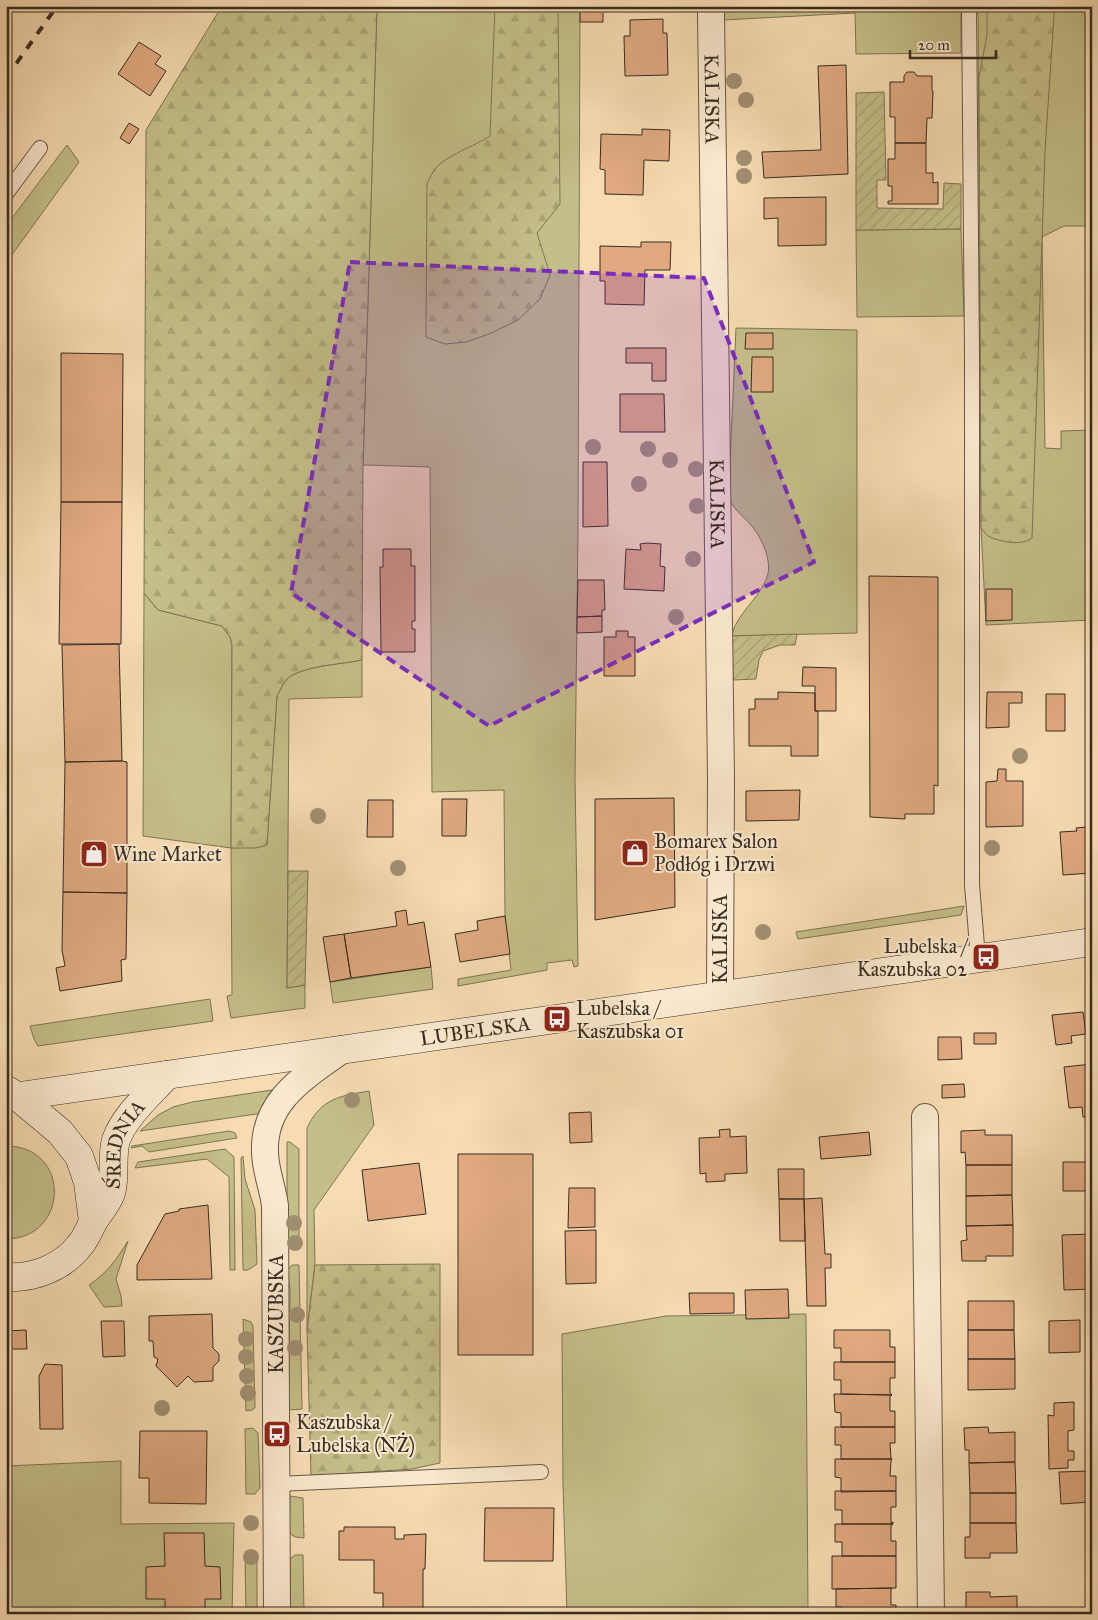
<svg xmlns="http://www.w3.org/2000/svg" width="1098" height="1620" font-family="'IM FELL Great Primer',serif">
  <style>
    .grass { fill: #c4be88; stroke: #7e7555 }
    .forest { fill: url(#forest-firs); stroke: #7e7555 }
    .garden { fill: url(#garden-furrows); stroke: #7e7555 }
    .building { fill: #e0a980; stroke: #382c22 }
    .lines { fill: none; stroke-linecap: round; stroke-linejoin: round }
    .lane-casing { stroke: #685846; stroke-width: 16 }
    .street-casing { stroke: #685846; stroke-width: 28 }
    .secondary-casing { stroke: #382c22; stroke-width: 29 }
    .lane { stroke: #fae8ce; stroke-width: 14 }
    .street { stroke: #fae8ce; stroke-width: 26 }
    .secondary { stroke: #fae8ce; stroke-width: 28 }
    .rail { stroke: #382c22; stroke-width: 4; stroke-dasharray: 9 9; stroke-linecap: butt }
    .tree { fill: #a18f72 }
    .marked { fill: #7b2cbf; fill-opacity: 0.2; stroke: #7b2cbf; stroke-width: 4; stroke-dasharray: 10 6; stroke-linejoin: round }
    .labels { text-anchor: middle; stroke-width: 4; stroke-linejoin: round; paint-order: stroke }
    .street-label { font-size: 20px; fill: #382c22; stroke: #fae8ce }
    .poi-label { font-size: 20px; fill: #382c22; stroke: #fae8ce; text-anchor: start }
  </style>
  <defs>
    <pattern id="forest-firs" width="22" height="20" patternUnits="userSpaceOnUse" patternTransform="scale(1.25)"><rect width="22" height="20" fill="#c4be88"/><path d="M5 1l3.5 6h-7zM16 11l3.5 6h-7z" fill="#a9a375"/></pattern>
    <pattern id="garden-furrows" width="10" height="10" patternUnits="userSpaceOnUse" patternTransform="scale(1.25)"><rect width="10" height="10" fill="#c4be88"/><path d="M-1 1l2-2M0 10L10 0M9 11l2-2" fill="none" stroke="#a9a375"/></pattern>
  </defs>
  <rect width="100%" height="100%" fill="#f7dcb3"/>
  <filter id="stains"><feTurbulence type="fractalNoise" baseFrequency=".004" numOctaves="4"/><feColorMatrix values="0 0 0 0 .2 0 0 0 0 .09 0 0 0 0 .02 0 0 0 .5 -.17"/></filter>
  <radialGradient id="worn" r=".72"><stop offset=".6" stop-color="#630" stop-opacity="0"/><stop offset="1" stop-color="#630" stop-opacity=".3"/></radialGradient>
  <path class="grass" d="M377 6H580L578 530 575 778 578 966 574 967 572 960 547 963V970L458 986V979L511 970 505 916 504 790 432 792 430 467 363 465Z
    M723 6H961V53L856 54 855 13 723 20Z
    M978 6H1092V226H1064L1042 237 1045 448 1061 449V431L1092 430V620L986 625 981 528Z
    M67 145 79 162 6 263V226Z
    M961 229 964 316 857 317 856 230Z
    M736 328 857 330V633L732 636C735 615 760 598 767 577 773 561 761 536 750 524 744 517 734 509 730 501 728 497 729 490 729 485Z
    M144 593 158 610 222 626 230 637 232 645 231 848 267 844 277 696C280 691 283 683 287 679 301 666 343 664 362 660V697L289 699 287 988 305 985V1008L231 1018 227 996 232 995 231 848 143 836Z
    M964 906 961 915 798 939 796 932Z
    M431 967 433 989 333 1003 330 982Z
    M210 999 213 1021 38 1046 34 1039 30 1026Z
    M272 1090 274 1091 263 1113 140 1131 158 1115 173 1107 192 1102Z
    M369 1091 374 1125 314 1210 315 1265 307 1331V1128C321 1098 340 1096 369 1091Z
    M229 1131 235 1133 237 1138 149 1152 142 1146 131 1148 132 1146Z
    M287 1142H290L299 1149V1245H294L287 1240Z
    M6 1146C72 1146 69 1239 6 1239Z
    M225 1149 234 1157 235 1270H230L229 1177 207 1159 135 1168 138 1162Z
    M243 1156 245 1179 255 1210 257 1264 248 1270H243L241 1158Z
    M128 1241 116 1279 121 1296 122 1306 104 1307 89 1285C108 1272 116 1260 128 1241Z
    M292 1265H299L302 1409 288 1410 290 1292 288 1270Z
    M806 1314 808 1614H567L563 1486 562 1334 666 1316Z
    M243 1319 251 1322 253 1326 255 1408 252 1410 246 1411Z
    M253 1428 258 1433 260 1488 255 1494H246L245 1429Z
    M121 1461V1524L234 1523 232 1614H6V1466Z
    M290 1496 303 1498 304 1538 295 1537 289 1533Z
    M245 1553 257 1554V1614H246Z
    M295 1555H303L304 1614H290V1559Z"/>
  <path class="forest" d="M222 6H377L363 465 362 660C343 664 301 666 287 679 283 683 280 691 277 696L267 845 256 848H231L232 645 230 637 222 626 158 610 144 593 146 130Z
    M495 6H558L560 204 537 233 550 275 540 299 518 320 489 334 466 342 445 344 426 337 427 183C430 179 432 173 435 169 445 156 475 146 490 136Z
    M987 6H1053L1054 17 1045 151 1032 538C1022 546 1001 542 990 537 986 535 984 531 981 528L979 77 987 35Z
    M440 1264V1463L412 1469 311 1476 307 1331 315 1265Z"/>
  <path class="garden" d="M884 92 886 180H877V208L943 209 944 183 961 184V229L856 230V93Z
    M797 634 795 645H780L763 651 759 660 756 679 733 680 732 636Z
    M288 871H308L305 985 287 988Z"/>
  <path class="building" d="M580 6H603V22H580Z
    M663 19V33H667L668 75 625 76 624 36H630V20Z
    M139 42 161 56 155 64 166 71 150 96 118 74Z
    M846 65 848 174 764 178 762 152 821 150 818 66Z
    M907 72H914L917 76H932V91H933L932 118H927L926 143H895V117H890V82H904V76Z
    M129 123 139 129 129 144 120 138Z
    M642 129 670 130 669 161 644 160 643 195 605 194V170L600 169 601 134 642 135Z
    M895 143H926V173H933V183L938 182V204H888V201H892V186H888V159H895Z
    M826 197V245L778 246V218L764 219V198Z
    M641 242H671L670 270H645L644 305 605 304V281H600V246L641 247Z
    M746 333H773V349H745Z
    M626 348H666V381H652V363H626Z
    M61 353 123 354 122 502H61Z
    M752 357H773V392H751Z
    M620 394H664L665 432H620Z
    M583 462H607L608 526 583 527Z
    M61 502H122L121 644H59Z
    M647 543 661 544 660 566 665 567 664 591 624 589 626 549 641 550 640 544Z
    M383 549H411V566H415V621H412V629H415V652H381L380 567H383Z
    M869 576 938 577V786L934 785V814H905V819L870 817Z
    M578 580H604L605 610H602V616L577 617Z
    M986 589H1012V620L986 621Z
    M602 616V632L577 633V617Z
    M616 631H628V637H635V676H604V637H616Z
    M119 644 122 761 65 762 62 645Z
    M803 667 836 668V711H815V686H802Z
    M778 692 815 693V711H818V756H791V746H749V709H755V699H778Z
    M987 692H1022V703H1009V727L986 728Z
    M1046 694H1065V731H1046Z
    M122 761 127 762V893L63 892 65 762Z
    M998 769H1006V781H1023V826L986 827V782L997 781Z
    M800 790 799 820 746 821V791Z
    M674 798 675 907 595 920V799Z
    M442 799H467L466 836H442Z
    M368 800H393V837H367Z
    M1087 827 1088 830H1092V873L1063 875 1060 832 1077 831 1076 828Z
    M63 892 127 893 126 959 121 960 122 981 60 991 56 968 65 966 62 950Z
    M406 910 408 925 424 922 431 967 351 978 344 934 397 926 395 912Z
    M505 916 510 954 460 962 455 934 478 930 477 921Z
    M344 934 351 978 330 982 323 937Z
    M1083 1012 1086 1034 1071 1036 1072 1043 1056 1045 1052 1015Z
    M974 1033H996V1044H974Z
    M938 1037H961L962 1059 938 1060Z
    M1092 1064V1116L1083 1117 1082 1107 1069 1108 1064 1067Z
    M964 1084 965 1097 942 1098V1085Z
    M591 1112 592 1142 570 1143 569 1113Z
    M730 1129V1137L746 1136 747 1173 725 1174V1181L706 1182V1173L700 1174 699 1138 720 1137 719 1130Z
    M985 1130V1135H1012V1165H966L965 1152 961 1153V1131Z
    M869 1132 871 1155 821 1159 819 1137Z
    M458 1154H533V1355H458Z
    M1063 1162H1092V1191H1063Z
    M419 1163 426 1214 368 1221 362 1170Z
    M966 1165H1012V1195L966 1196Z
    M778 1169H804V1199H779Z
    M569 1188H595V1227L568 1228Z
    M1012 1195 1013 1225 966 1226V1196Z
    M822 1198 825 1254H831V1268H825L826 1306H807L804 1199Z
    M779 1199H804L805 1241H780Z
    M208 1205 212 1279 137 1280V1265L165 1214 179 1211V1209Z
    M1013 1225V1256H986V1261H962L961 1241 967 1240 966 1226Z
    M596 1230V1283L566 1284 565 1231Z
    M1092 1234V1289L1064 1290 1062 1235Z
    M788 1289 789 1318 746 1319 745 1290Z
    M689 1293H734V1313L690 1314Z
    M968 1301H1014V1330H968Z
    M212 1314 213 1348 219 1354V1361L213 1367V1381L194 1382 188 1376 177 1387 156 1366 158 1359 154 1357 153 1341H149V1316Z
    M1080 1320V1352L1049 1353V1321Z
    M101 1321H124L125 1356 103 1357Z
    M26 1330 27 1349H6V1331Z
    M834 1330H890V1347H895V1362H841V1348H834Z
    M968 1330H1014L1015 1359H968Z
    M968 1359H1015V1389L968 1390Z
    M834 1362H895V1378H890V1393L892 1395 841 1394V1380H834Z
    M45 1364 62 1365 63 1429H40L39 1376Z
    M834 1394 892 1395 890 1396V1411H895V1427H841V1413L835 1412Z
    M1074 1402V1430L1068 1431V1451H1074V1460H1068V1468L1049 1469 1048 1415 1054 1416V1403Z
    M835 1427H895V1443H890L891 1458 892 1459H841V1445H835Z
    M988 1427 989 1433 1015 1432V1462L969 1463V1450H965L964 1428Z
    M140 1431H207L206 1504 149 1503V1478H139Z
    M835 1459H892L891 1461 890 1476H896V1491L841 1492V1478L835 1477Z
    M1015 1462 1016 1493H970L969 1463Z
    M1090 1471 1091 1502 1061 1504 1059 1472Z
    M835 1491H896V1507H891V1523L893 1522V1524H842V1510H835Z
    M970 1493H1016V1523H970Z
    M485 1508H554L553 1561H484Z
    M970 1523H1016L1017 1553H990V1558H965V1537H970Z
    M835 1524H893L891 1526V1541H896V1556H842V1542H835Z
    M344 1527H395V1539H404V1535L426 1534 425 1569H423V1610H383V1593H374V1560H339V1531H344Z
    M164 1533H204L205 1566 220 1567 221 1599H205V1614H165V1599H146V1567L165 1566Z
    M832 1556H896V1588L832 1589Z
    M892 1588 891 1589V1605H896V1614H842V1607H836V1589Z
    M966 1592H990V1597L1017 1596V1614H966Z"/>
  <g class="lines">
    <defs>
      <path id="lane" d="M969 6 972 353V885L978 958
        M6 194 40 148
        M277 1484 541 1472"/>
      <g id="street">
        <path id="s1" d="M711 13 721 778 720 995"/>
        <path d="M925 1117 931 1614"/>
        <path d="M277 1614 275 1206C273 1188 265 1170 265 1152 263 1099 307 1076 343 1049"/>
      </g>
      <g id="secondary">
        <path d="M7 1090 18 1097 60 1132 79 1156 88 1182 93 1222"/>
        <path id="s2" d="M6 1098 1092 942"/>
        <path id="s3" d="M6 1277C34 1279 63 1267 80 1245 86 1238 89 1230 93 1222 99 1212 107 1204 111 1193 116 1176 111 1157 116 1140 125 1115 150 1094 167 1075"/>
      </g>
    </defs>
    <use href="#lane" class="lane-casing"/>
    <use href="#street" class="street-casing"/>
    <use href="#secondary" class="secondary-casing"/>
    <use href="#lane" class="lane"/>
    <use href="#street" class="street"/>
    <use href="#secondary" class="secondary"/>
    <path class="rail" d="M6 78 57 6"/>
  </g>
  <g class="tree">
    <circle cx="734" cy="81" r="8"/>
    <circle cx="746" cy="100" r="8"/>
    <circle cx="744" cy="158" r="8"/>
    <circle cx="744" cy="176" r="8"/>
    <circle cx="593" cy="447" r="8"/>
    <circle cx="648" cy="449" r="8"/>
    <circle cx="670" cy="460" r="8"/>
    <circle cx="696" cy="469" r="8"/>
    <circle cx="639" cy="484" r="8"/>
    <circle cx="697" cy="506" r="8"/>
    <circle cx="693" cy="559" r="8"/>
    <circle cx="676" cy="617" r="8"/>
    <circle cx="1020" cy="756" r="8"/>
    <circle cx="318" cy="816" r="8"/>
    <circle cx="992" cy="848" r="8"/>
    <circle cx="398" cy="868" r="8"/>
    <circle cx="763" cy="932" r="8"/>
    <circle cx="352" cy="1100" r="8"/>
    <circle cx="294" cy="1223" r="8"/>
    <circle cx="295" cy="1243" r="8"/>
    <circle cx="297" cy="1315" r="8"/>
    <circle cx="246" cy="1339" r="8"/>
    <circle cx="295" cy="1348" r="8"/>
    <circle cx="246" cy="1357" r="8"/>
    <circle cx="247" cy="1376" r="8"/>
    <circle cx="248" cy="1393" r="8"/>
    <circle cx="162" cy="1408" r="8"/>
    <circle cx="251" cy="1523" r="8"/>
    <circle cx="251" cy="1557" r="8"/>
  </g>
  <path class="marked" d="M350 262 704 278 814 562 489 726 291 593Z"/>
  <defs>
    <symbol id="shop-square" viewBox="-11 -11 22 22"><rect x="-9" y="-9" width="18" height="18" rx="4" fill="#8f2418" stroke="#fae8ce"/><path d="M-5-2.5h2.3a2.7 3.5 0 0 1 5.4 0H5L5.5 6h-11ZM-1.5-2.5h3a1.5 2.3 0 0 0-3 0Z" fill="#fff"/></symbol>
    <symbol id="bus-square" viewBox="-11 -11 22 22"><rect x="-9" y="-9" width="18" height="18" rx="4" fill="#8f2418" stroke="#fae8ce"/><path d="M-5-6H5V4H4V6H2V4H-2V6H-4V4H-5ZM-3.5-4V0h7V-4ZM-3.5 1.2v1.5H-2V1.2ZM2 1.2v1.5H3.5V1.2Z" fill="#fff"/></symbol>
  </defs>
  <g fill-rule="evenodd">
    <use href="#shop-square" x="619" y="837" width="32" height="32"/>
    <use href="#shop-square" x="78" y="838" width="32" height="32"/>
    <use href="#bus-square" x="970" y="941" width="32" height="32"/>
    <use href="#bus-square" x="541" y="1003" width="32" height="32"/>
    <use href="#bus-square" x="261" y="1418" width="32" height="32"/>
  </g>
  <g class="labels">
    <g class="street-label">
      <text dy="7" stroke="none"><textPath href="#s1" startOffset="86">KALISKA</textPath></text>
      <text dy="7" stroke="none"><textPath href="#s1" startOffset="491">KALISKA</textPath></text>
      <text transform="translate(720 939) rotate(-90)" y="7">KALISKA</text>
      <text dy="7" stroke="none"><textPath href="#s2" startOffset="474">LUBELSKA</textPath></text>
      <text dy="7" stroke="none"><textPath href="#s3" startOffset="196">ŚREDNIA</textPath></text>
      <text transform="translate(276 1314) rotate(-90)" y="7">KASZUBSKA</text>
    </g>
    <g class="poi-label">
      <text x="654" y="848">Bomarex Salon<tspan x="654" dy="23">Podłóg i Drzwi</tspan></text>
      <text x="113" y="861">Wine Market</text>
      <text x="967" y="953" text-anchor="end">Lubelska /<tspan x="967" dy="23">Kaszubska 02</tspan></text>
      <text x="576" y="1015">Lubelska /<tspan x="576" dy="23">Kaszubska 01</tspan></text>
      <text x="296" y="1429">Kaszubska /<tspan x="296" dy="23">Lubelska (NŻ)</tspan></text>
    </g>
  </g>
  <rect width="1098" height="1620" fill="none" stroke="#f7dcb3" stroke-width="25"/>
  <rect x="8" y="8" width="1083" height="1605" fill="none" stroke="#382c22" stroke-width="2.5"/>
  <rect x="12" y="12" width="1073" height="1595" fill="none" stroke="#382c22"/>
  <path d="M910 50v8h86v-8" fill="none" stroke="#382c22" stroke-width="2.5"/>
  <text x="918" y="50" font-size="15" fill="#382c22" stroke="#fae8ce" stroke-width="4" paint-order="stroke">20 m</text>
  <rect width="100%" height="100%" filter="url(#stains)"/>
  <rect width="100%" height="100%" fill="url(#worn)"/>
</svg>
